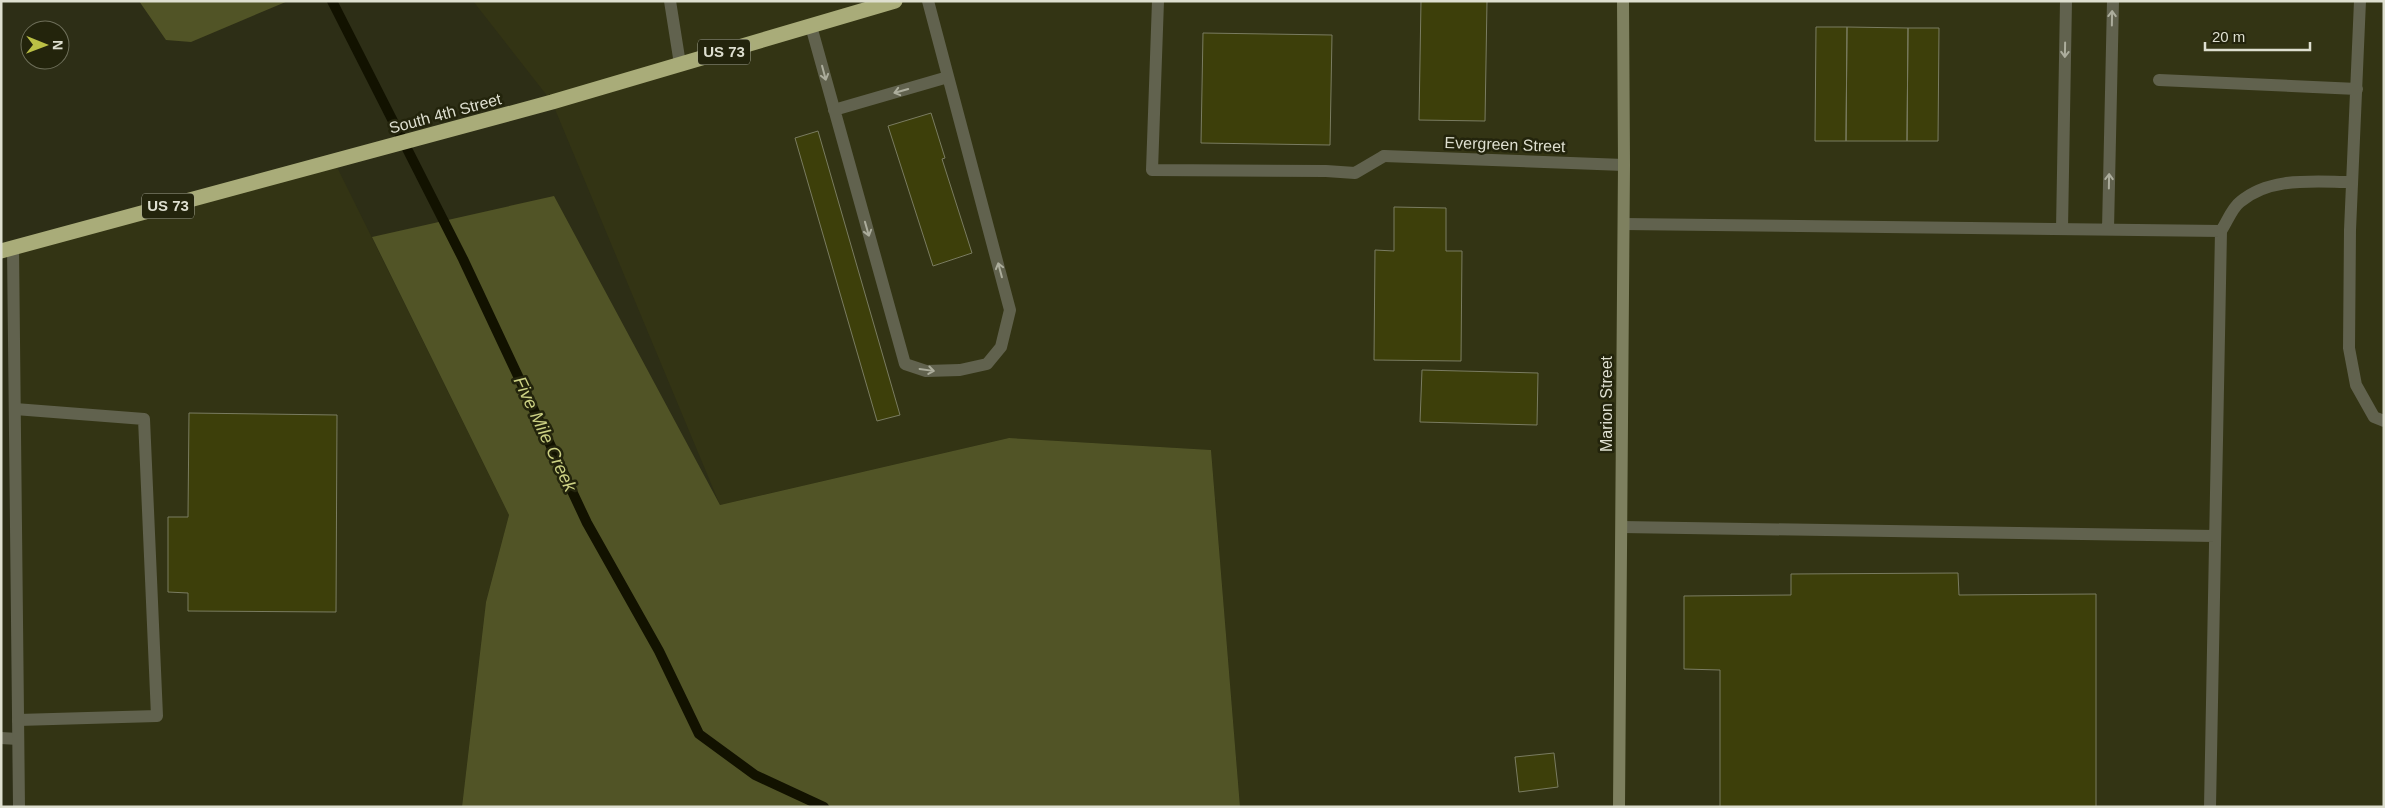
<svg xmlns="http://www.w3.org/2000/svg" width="2385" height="808" font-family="Helvetica,sans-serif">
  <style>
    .built { fill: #333414 }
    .green { fill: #515426 }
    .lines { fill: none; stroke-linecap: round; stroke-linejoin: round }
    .stream { stroke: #121200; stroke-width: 10 }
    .building { fill: #3d3f0a; stroke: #7a7c61 }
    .lane { stroke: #61624e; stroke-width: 12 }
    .street { stroke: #61624e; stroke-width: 12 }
    .secondary { stroke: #7e805f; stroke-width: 12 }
    .highway { stroke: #a9ac79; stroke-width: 15 }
    .oneway { stroke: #acad9c }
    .labels { text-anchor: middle; stroke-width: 5; stroke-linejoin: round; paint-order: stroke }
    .shield { fill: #23240c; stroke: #a6a795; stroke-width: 1 }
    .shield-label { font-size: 15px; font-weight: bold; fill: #dedfd0 }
    .street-label { font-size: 16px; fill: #dedfd0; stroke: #23240c }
    .water-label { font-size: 18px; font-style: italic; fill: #cdd284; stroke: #23240c }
  </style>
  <rect width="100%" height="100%" fill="#2d2e16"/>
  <path class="built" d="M473 1H2384V807H1240L1211 450 1009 438 720 505 552 102Z
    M334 161 509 515 486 602 462 807H19L13 247Z"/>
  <path class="green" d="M139 1H288L191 42 166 40Z
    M554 196 720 505 1009 438 1211 450 1240 807H462L486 602 509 515 372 237Z"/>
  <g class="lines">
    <path class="stream" d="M332 1 463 259 587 523 659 651 699 734 755 775 824 807"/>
  </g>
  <path class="building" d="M1421 1H1487L1485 121 1419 120Z
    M1816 27H1847L1846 141H1815Z
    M1847 27 1908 28 1907 141H1846Z
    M1908 28H1939L1938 141H1907Z
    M1203 33 1332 35 1330 145 1201 143Z
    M931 113 945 158 942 159 972 253 933 266 888 126Z
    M818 131 900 415 877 421 795 138Z
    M1394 207 1446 208V251H1462L1461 361 1374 360 1375 250 1394 251Z
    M1422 370 1538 373 1537 425 1420 422Z
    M189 413 337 415 336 612 188 611V593L168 592V517H188Z
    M1958 573 1959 595 2096 594V807H1720V670L1684 669V596L1791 595V574Z
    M1554 753 1558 787 1519 792 1515 757Z"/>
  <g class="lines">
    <path class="lane" d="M670 1 680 64
      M1158 1 1152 170 1326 171 1355 173 1384 156
      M2360 1 2350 230 2349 348 2356 385 2374 417 2384 421
      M811 26 905 364 926 371 960 370 987 364 1001 347 1010 310 928 1
      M2159 80 2357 89
      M834 110 948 77
      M1624 224 2221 231 2210 807
      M2062 229 2066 1
      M2108 229 2113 1
      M2221 231C2227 222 2232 208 2240 202 2270 176 2315 182 2352 182
      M15 409 144 419 157 716 18 720
      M1622 527 2215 536
      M1 738 18 739"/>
    <path class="street" d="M1384 156 1624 165
      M13 247 19 807"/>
    <path class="secondary" d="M1619 807 1624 165 1623 1"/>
    <path class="highway" d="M1 251 552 102 895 1"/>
  </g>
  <defs><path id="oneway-shaft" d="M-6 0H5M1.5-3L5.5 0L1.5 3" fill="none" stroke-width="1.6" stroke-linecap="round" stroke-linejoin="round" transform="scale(1.25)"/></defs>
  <g class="oneway">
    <use href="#oneway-shaft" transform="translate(2112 18) rotate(-89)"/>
    <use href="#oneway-shaft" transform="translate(2065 50) rotate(91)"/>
    <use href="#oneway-shaft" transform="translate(824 73) rotate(75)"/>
    <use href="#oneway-shaft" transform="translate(901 91) rotate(164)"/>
    <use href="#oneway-shaft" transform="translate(2109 181) rotate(-89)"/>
    <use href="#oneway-shaft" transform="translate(867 229) rotate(74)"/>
    <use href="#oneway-shaft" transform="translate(1000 270) rotate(-105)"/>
    <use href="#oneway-shaft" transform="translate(927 370) rotate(8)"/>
  </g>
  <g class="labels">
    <g class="shield">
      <rect x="698" y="39.5" width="52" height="25" rx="4"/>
      <rect x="142" y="193.5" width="52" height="25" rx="4"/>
    </g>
    <g class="shield-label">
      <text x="724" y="57">US 73</text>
      <text x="168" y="211">US 73</text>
    </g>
    <g class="street-label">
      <text transform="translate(445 113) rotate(-15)" y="6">South 4th Street</text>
      <text transform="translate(1505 144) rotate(2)" y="6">Evergreen Street</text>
      <text transform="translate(1606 404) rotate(-90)" y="6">Marion Street</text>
    </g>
    <g class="water-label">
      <text transform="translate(545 434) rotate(65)" y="6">Five Mile Creek</text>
    </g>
  </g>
  <rect width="2385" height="808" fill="none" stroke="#dedfd0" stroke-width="5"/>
  <g transform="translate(45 45) rotate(91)"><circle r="24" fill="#23240c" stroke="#6e6f5a"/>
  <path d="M0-4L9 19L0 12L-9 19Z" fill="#bbc045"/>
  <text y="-8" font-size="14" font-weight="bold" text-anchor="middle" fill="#dedfd0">N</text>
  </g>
  <path d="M2205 42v8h105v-8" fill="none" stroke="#dedfd0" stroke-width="2.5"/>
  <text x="2212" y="42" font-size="15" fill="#dedfd0" stroke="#23240c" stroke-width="4" paint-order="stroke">20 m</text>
</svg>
